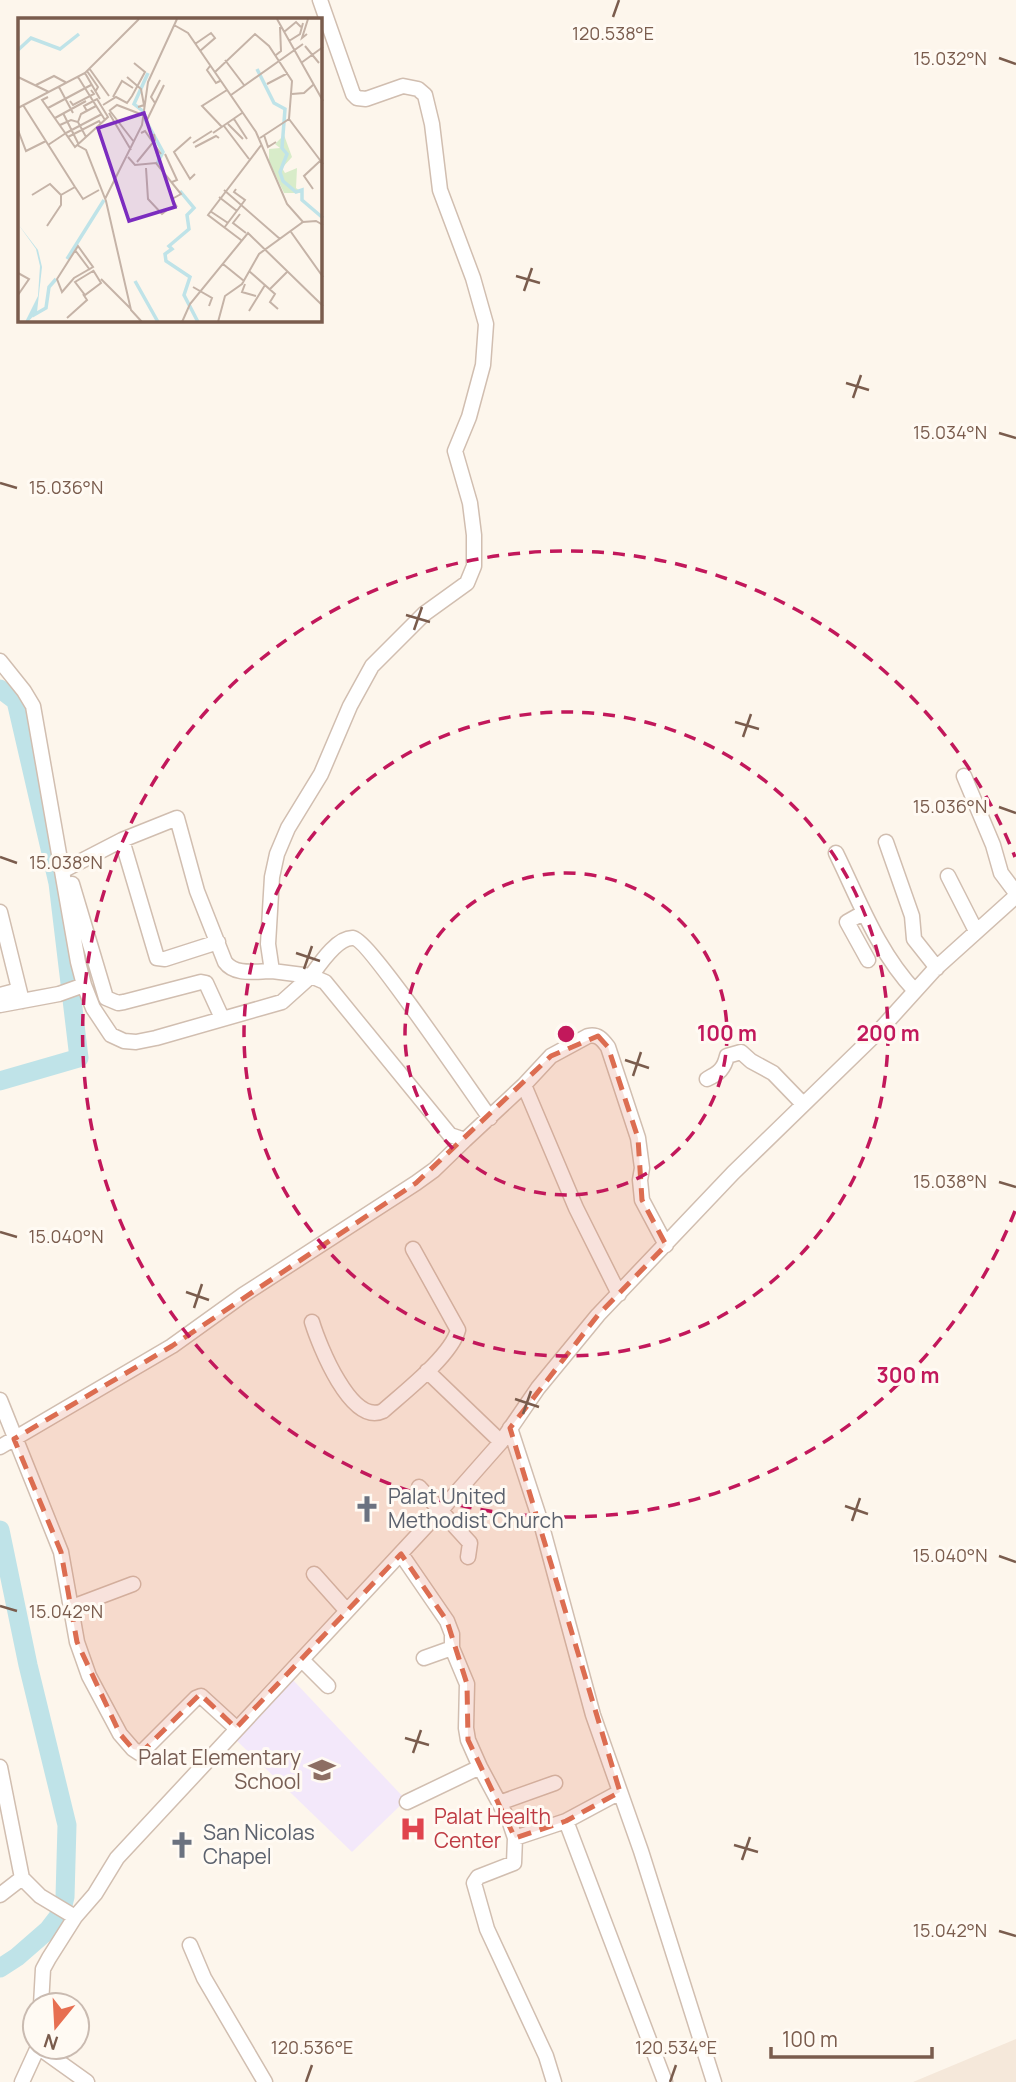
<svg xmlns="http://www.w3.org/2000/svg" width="1016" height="2082" font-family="Manrope,sans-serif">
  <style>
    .residential { fill: #f5e8da }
    .education { fill: #f3e8fa }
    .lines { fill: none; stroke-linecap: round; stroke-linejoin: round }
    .river { stroke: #bfe3e8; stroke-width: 19 }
    .minor-casing { stroke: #d1beb0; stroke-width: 17 }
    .minor { stroke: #fff; stroke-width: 14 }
    .marked { fill: #dc6d51; fill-opacity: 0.2; stroke: #dc6d51; stroke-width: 5; stroke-dasharray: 14 9; stroke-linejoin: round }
    .ticks { fill: none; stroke: #7a5c4d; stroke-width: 2.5 }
    .ring { fill: none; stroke: #c2185b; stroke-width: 3.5; stroke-dasharray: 12 9 }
    .labels { text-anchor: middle; stroke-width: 6; stroke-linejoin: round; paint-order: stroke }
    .worship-label { font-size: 21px; fill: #5b616d; stroke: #fffaf3; text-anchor: start }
    .education-label { font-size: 21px; fill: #785e54; stroke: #fffaf3; text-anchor: end }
    .health-label { font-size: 21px; fill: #be3a42; stroke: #fffaf3; text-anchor: start }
    .inset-river { fill: none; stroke: #bfe3e8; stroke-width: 3.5 }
    .inset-road { fill: none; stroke: #c5b3a7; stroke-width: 2 }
    .view { fill: #7b2cbf; fill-opacity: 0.15; stroke: #7b2cbf; stroke-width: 3.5 }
    .inset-edge { fill: none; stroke: #7a5c4d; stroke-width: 3.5 }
    .ticks-label { font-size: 18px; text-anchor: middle; fill: #7a5c4d; stroke: #fffaf3; stroke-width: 6; stroke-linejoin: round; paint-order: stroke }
    .centre { fill: #c2185b; stroke: #fffaf3; stroke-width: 3.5 }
    .ring-label { font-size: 21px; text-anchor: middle; font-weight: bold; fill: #c2185b; stroke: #fffaf3; stroke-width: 6; stroke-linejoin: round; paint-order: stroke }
  </style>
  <rect width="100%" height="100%" fill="#fdf6ec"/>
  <path class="residential" d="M1016 2039V2082H913Z"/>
  <path class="education" d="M293 1680 406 1800 352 1852 235 1739Z"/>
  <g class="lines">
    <path class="river" d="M0 689 16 701 58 883 79 1058 0 1081
      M0 1530 28 1665 67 1825 65 1897 61 1913 48 1930 17 1957 0 1968"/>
    <defs>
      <path id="minor" d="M320 0 353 94 357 98 366 99 403 86 418 89 425 95 432 124 440 190 473 278 486 324 483 365 469 417 455 451 470 503 474 535V566L467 583 424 614 372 666 350 706 321 774 288 828 277 854 272 877 268 944 272 971 311 976C319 965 337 937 353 938 368 939 474 1096 490 1118
        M0 661 24 691 33 706 78 962 84 985 93 1008 111 1035 124 1041 136 1042 156 1038 282 1002 311 976 325 982 450 1135 465 1140 524 1085 576 1208 619 1294
        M964 776 993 845 1001 873 1016 893
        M122 840 157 958 165 959 218 942
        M886 842 912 916 914 939 937 968
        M836 853C859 900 878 952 915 991
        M62 871 122 840 177 818 197 891 225 962C235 976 257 971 272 971
        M948 876 976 931
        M72 884 106 998 118 1003 124 1002 201 982 206 983 222 1018
        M0 912 22 1001
        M863 913 847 922 868 960
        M0 995 19 990
        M0 1005 59 994 84 985
        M707 1079C719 1073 724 1069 727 1056L741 1052 751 1061 773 1073 803 1104
        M524 1085 551 1056 588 1036C598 1034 602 1039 608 1047L638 1138 642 1168 640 1180 642 1200 666 1245
        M312 1322C319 1345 351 1426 383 1411 403 1393 451 1356 458 1330L413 1249
        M427 1371 501 1442
        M0 1400 61 1552 77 1642 89 1676 120 1734 133 1749 139 1753 143 1751 196 1698 201 1696 236 1728
        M510 1428 541 1523 593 1715 641 1851 714 2082
        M0 1447 172 1346 243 1295 416 1183 434 1170 465 1140
        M419 1487 470 1543 468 1557
        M401 1554 447 1621 452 1634V1648L467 1684 466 1728 468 1740 480 1767 510 1823 515 1838 514 1863 478 1877 474 1883 487 1929 546 2056 554 2082
        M314 1574 347 1611
        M72 1607 133 1584
        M424 1658 452 1648
        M302 1660 328 1686
        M0 1767 22 1878 40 1896 75 1917
        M407 1802 480 1767
        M499 1803 555 1783
        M566 1821 665 2082
        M515 1838 566 1821 620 1792
        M0 1895 22 1878
        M190 1945 204 1978 265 2082
        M41 2005 43 1969 49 1958 75 1917 95 1894 117 1858 441 1510 501 1442 538 1388 598 1315 733 1173 878 1032 935 969 1016 896
        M38 2047 87 2082
        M22 2082 38 2047"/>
    </defs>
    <use href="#minor" class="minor-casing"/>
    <use href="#minor" class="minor"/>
  </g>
  <path class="marked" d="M598 1036 608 1047 638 1138 642 1200 666 1245 598 1315 510 1428 620 1792 566 1821 515 1838 468 1740 467 1684 447 1621 401 1554 236 1728 200 1694 143 1751 133 1749 120 1734 77 1642 61 1552 14 1439 172 1346 416 1183 551 1056Z"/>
  <path class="ticks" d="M613 17 619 0M999 58 1016 64M516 276 540 283M524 291 532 268M846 383 869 390M853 398 861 375M999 433 1016 438M0 483 17 488M406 615 430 622M414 630 422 607M735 722 759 729M743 737 751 714M999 807 1016 813M0 857 17 863M296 953 320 961M304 969 312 946M625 1060 649 1068M633 1076 641 1052M999 1182 1016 1187M0 1232 17 1237M186 1292 209 1300M194 1308 202 1284M515 1399 539 1407M523 1414 531 1391M845 1506 868 1514M852 1521 860 1498M999 1556 1016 1562M0 1606 17 1611M405 1738 429 1745M413 1753 421 1730M734 1845 758 1852M742 1860 750 1837M999 1931 1016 1936M306 2082 312 2065M670 2082 676 2065"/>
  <g class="ring">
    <circle cx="566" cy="1034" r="161"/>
    <circle cx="566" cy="1034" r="322"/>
    <path d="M1015 1211A483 483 0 1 1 1015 857"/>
  </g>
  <defs>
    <symbol id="church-bare" viewBox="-9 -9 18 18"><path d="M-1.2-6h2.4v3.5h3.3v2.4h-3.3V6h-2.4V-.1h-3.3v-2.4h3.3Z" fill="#6b7280" stroke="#fffaf3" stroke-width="2.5" paint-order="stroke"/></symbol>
    <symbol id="school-bare" viewBox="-9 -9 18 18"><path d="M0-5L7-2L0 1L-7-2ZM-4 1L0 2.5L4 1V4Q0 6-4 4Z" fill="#8d6e63" stroke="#fffaf3" stroke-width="2.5" paint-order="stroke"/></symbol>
    <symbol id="hospital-bare" viewBox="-9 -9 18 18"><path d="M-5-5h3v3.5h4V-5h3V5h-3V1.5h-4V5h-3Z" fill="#e0444e" stroke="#fffaf3" stroke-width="2.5" paint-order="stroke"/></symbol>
  </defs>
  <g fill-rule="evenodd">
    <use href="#church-bare" x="348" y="1490" width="38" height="38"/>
    <use href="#school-bare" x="303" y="1751" width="38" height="38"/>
    <use href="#hospital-bare" x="394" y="1810" width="38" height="38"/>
    <use href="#church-bare" x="163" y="1826" width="38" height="38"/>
  </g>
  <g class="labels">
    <g class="worship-label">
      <text x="388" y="1504">Palat United<tspan x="388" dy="24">Methodist Church</tspan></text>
      <text x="203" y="1840">San Nicolas<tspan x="203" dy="24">Chapel</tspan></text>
    </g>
    <g class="education-label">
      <text x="301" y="1765">Palat Elementary<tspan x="301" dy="24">School</tspan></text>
    </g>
    <g class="health-label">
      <text x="434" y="1824">Palat Health<tspan x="434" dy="24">Center</tspan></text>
    </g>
  </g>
  <g transform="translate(18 18)">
    <rect width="304" height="304" fill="#fdf6ec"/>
    <path d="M266 117 274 139 264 150 267 155 279 150 278 170 284 175H266L251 143V131L262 130 257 126Z" fill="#d8ecc9"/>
    <path d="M0 206 20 232 24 249 19 294 10 304H7L20 278 22 248 18 231Z" fill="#bfe3e8"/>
    <path class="inset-river" d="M0 32 13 20 42 31 61 16M239 51 256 85 267 91 264 130 269 136 262 154 265 163 278 174 284 172V182L305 200M126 94 116 86 130 55M127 101 145 134 139 146M162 173 176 190 169 197 171 211 151 228 154 231 147 236 148 243 172 259 166 277 180 304M49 241 86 182M117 263 140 304M14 298 28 290 31 269 38 261"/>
    <path class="inset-road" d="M259 1 305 83M156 7 170 15 238 114 269 186 285 204M266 14 278 4 283 9M289 16 284 20 290 1M271 23 282 16 285 5M177 26 193 15 197 20 182 33M287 28 301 45M258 37 263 33 262 9M207 42 226 67M283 45 305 29M192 48 189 52 198 65 202 63M71 50 91 78M69 53 80 69 77 74M197 54 237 16 251 28 274 63 271 101 305 146M67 55 82 81M0 59 31 74M60 59 87 102M109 59 123 71 126 87 120 89M249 66 270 55M18 67 36 58 49 65M41 69 55 95M274 76 286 75 295 67M213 77 285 26M30 79 24 82 57 129 90 99 79 81 66 88 69 93M95 79 104 63 115 70M52 83 55 87 76 76 73 72M137 85 133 79 142 62M5 87 57 169M85 87 98 79 109 85 114 78 127 54 116 45M0 90 67 55 121 1M30 90 73 67M91 93 99 87 125 97M92 93 116 124M45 95 60 125M91 95 113 132M37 100 68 83M216 101 229 121M60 104 63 96 78 88M128 104 146 67M210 106 225 121M42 107 53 102 60 104 68 119M206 108 231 141M204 109 184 88 209 72M0 112 8 133 28 123M48 115 84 96M123 115 127 113 143 136M195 115 224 95M246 117 250 129 258 124M50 119 81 103 83 106M173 119 156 134 172 161 177 156M242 120 271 101M175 125 194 113M30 127 48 115M59 127 68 132 88 183 113 292 124 304M177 129 198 118 201 120M147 136 159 162 154 164M110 139 117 147 138 145 163 176 154 181 159 189M119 144 137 122 136 116M128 150 130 181 144 196 149 192M295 171 286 158 302 143M206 172 262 221M14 177 32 166 43 177M201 179 219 193M87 181 124 107 130 64 159 1M192 193 210 205M222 196 215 205 228 215M29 208 43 187V177L57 169 65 181 81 172M206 210 227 182 216 174 218 171M273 214 305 259M223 222 190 197 244 126M60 228 75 249 56 260 44 274 39 261ZM57 232 72 252M205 246 226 263M75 253 57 264 67 277 83 265 75 252M231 253 257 276 252 284 260 291M0 255 11 261 0 277M83 261 113 291M227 266 224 274 238 278M175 269 194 280 191 288M252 271 270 253M231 293 247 267M49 300 69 282 65 276M164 304 172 286 230 215 305 288M200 304 207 278 224 266 241 236 285 204 298 203 305 207"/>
    <path class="view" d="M126 95 157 189 111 203 80 110Z"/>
    <rect width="304" height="304" class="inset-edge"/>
  </g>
  <g class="ticks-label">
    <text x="613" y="40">120.538°E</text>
    <text x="950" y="65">15.032°N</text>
    <text x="950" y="439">15.034°N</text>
    <text x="66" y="494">15.036°N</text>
    <text x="950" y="813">15.036°N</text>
    <text x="66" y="869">15.038°N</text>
    <text x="950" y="1188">15.038°N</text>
    <text x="66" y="1243">15.040°N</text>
    <text x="950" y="1562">15.040°N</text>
    <text x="66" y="1618">15.042°N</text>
    <text x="950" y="1937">15.042°N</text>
    <text x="312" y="2054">120.536°E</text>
    <text x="676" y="2054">120.534°E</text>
  </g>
  <circle cx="566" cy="1034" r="10" class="centre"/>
  <g class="ring-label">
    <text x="727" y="1041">100 m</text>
    <text x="888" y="1041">200 m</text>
    <text x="908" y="1383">300 m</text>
  </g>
  <g transform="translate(56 2026) rotate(198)"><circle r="33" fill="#fffaf3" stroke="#cabbb1" stroke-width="2"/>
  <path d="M0-5L12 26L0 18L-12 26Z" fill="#e76f51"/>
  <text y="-10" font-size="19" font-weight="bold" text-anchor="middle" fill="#7a5c4d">N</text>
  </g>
  <path d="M771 2047v10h161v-10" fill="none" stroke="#7a5c4d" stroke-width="3.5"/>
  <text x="782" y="2047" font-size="21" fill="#7a5c4d" stroke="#fffaf3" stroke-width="5" paint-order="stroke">100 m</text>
</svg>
